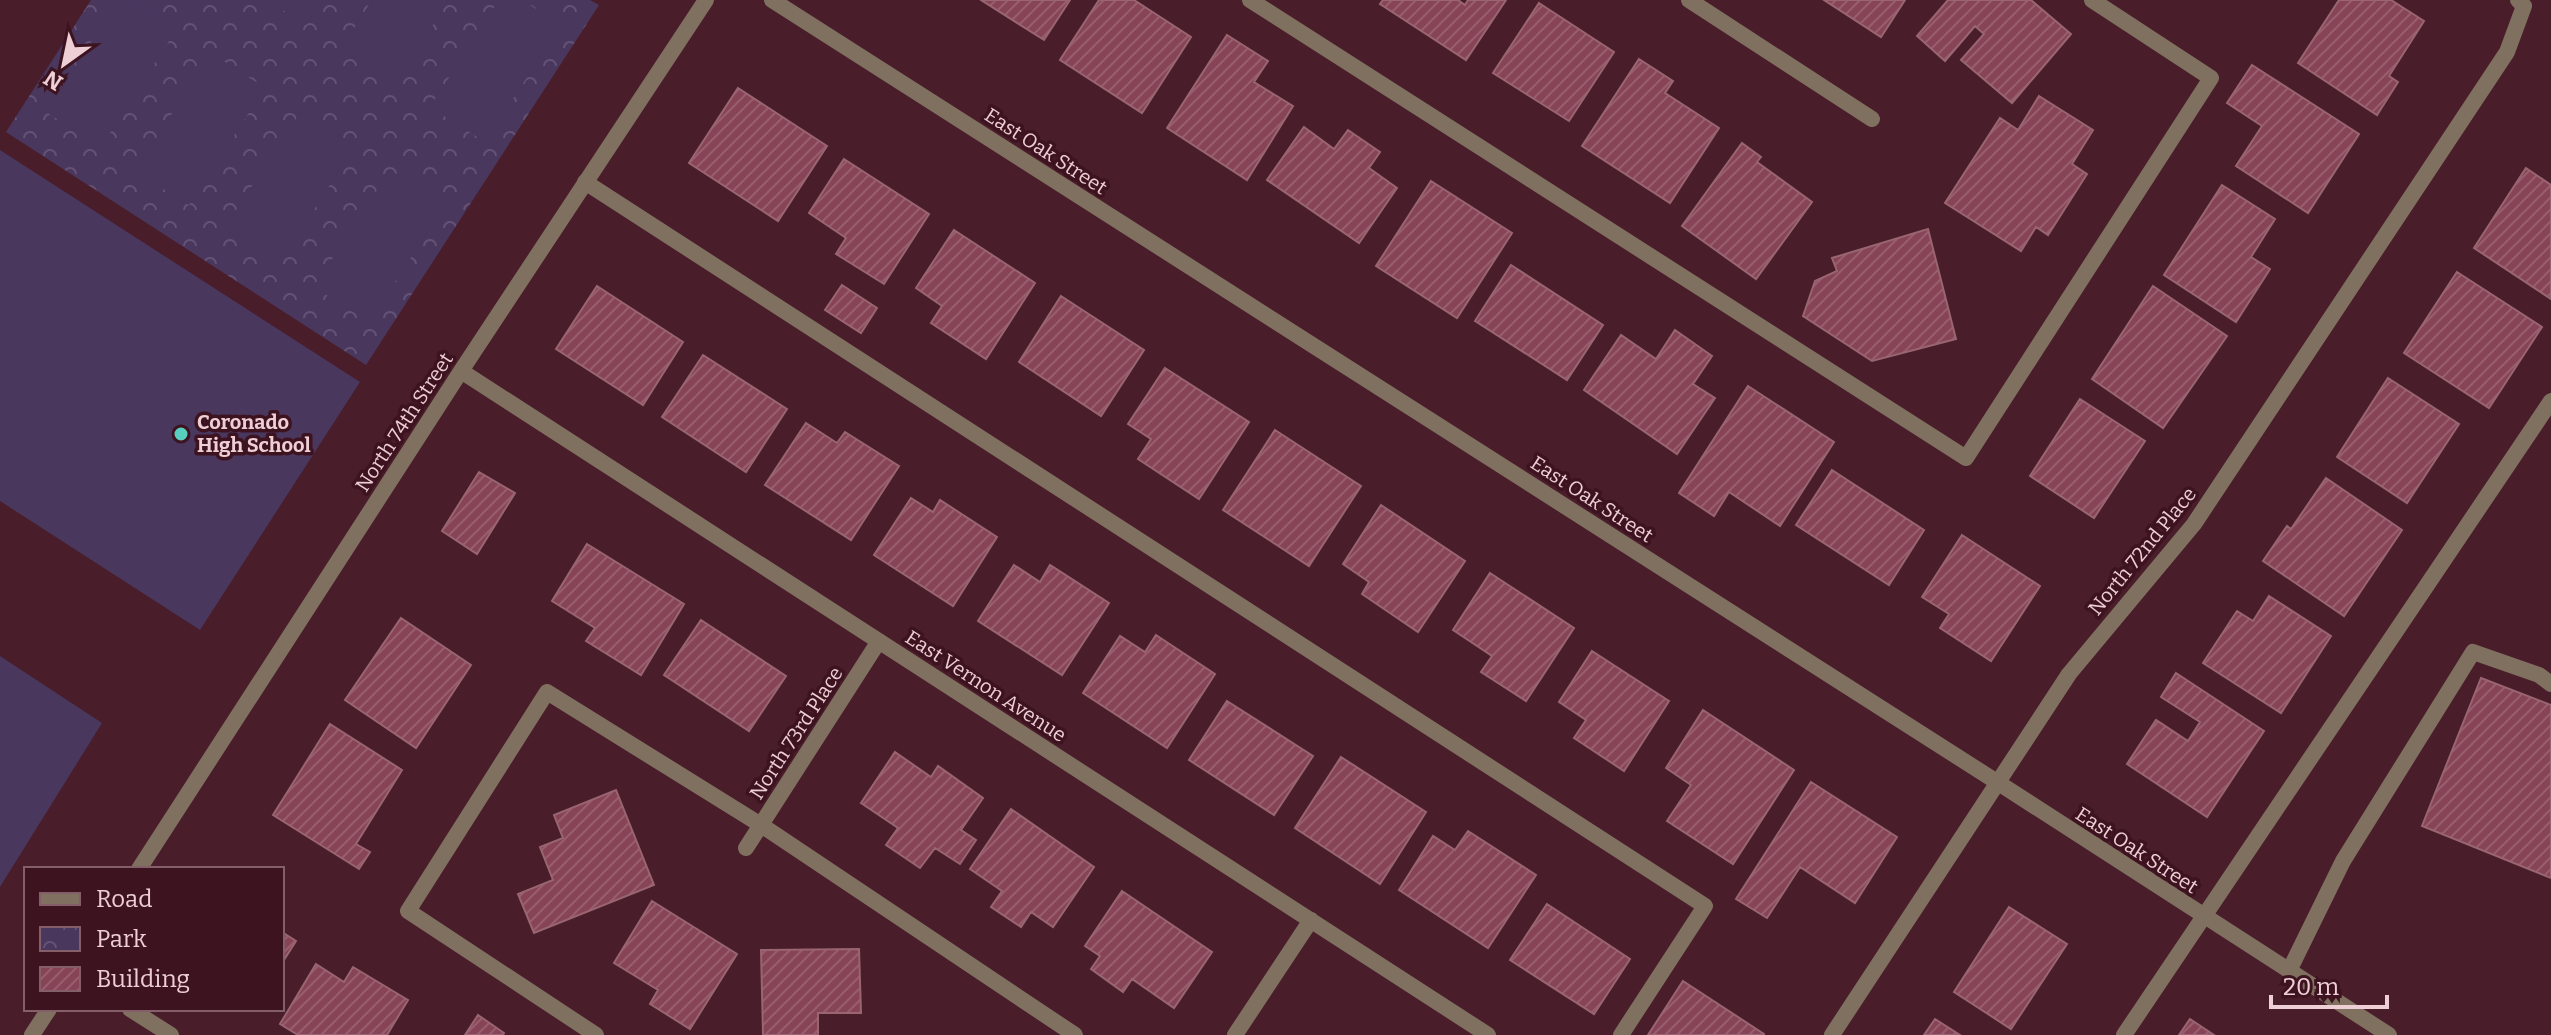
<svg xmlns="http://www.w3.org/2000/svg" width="2551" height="1035" font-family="Bitter,serif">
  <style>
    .park { fill: url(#park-crowns) }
    .pitch { fill: #49375e }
    .building { fill: url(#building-hatch); stroke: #996571; stroke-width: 2 }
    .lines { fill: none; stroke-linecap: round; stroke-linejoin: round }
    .service { stroke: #807060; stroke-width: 16 }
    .minor { stroke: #807060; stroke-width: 16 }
    .tertiary { stroke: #807060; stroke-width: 16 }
    .poi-dot { fill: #58cebf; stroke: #3e1320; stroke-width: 3 }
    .labels { text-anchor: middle; stroke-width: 7; stroke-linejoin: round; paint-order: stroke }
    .street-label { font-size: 20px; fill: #edcfd5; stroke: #3e1320 }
    .poi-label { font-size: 20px; font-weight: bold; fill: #edcfd5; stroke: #3e1320; text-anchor: start }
  </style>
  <defs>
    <pattern id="park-crowns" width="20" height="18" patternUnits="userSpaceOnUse" patternTransform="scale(2)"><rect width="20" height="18" fill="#49375e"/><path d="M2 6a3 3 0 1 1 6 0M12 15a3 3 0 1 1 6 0" fill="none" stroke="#645374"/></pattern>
    <pattern id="building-hatch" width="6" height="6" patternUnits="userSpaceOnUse" patternTransform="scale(2)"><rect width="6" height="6" fill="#874456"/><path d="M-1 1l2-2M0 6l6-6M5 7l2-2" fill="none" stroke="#985e6d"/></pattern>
  </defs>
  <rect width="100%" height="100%" fill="#491d2a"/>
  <path class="park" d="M91 0H590L599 5 366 365 6 132Z"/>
  <path class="pitch" d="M118 0H131L176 30 101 147 46 112Z
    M267 0H323L306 25Z
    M372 0H449L395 84 341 49Z
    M499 0H522L561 25 485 142 430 107Z
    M211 53 265 88 189 205 135 171Z
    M301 111 355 146 279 263 224 229Z
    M0 150 360 382 200 630 0 501Z
    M390 170 445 205 369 322 314 287Z
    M0 656 102 723 0 887Z"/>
  <path class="building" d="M981 0H1070L1044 40Z
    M1099 0H1134L1191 37 1142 113 1060 60Z
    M1383 0H1458L1465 5 1468 0H1506L1466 60 1380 4Z
    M1824 0H1905L1881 37Z
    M1948 0H2031L2071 34 2012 103 1961 60 1984 34 1975 26 1945 61 1917 36Z
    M2339 0H2391L2424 21 2389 76 2398 82 2377 115 2298 63Z
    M1539 3 1614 52 1569 121 1493 73Z
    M1227 35 1268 61 1254 82 1293 106 1247 180 1167 128Z
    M1639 59 1673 81 1665 93 1719 128 1670 203 1582 146Z
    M2252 65 2359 134 2308 213 2236 166 2262 126 2227 103Z
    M738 88 827 146 778 221 689 163Z
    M2039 96 2093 130 2072 164 2087 174 2048 235 2036 227 2021 251 1945 203 2000 118 2018 130Z
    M1304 127 1334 149 1348 130 1380 152 1369 168 1397 188 1359 243 1267 180Z
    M1742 143 1761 157 1757 162 1812 202 1756 279 1682 226Z
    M844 159 929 214 884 284 836 254 846 238 809 213Z
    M2526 168 2551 185V299L2474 248Z
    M1431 181 1512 233 1457 318 1376 266Z
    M2222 185 2275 219 2251 257 2270 269 2236 322 2164 275Z
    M1928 229 1956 339 1872 361 1803 316 1815 281 1837 271 1832 258Z
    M954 230 1035 283 986 359 931 323 942 306 916 288Z
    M1511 265 1603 325 1567 380 1475 321Z
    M2457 272 2542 327 2489 408 2404 353Z
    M842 285 877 308 861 333 825 310Z
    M597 286 683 342 643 405 556 349Z
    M2153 286 2227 336 2163 428 2092 379Z
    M1061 296 1144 350 1101 416 1019 362Z
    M1675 330 1712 356 1693 384 1715 398 1677 454 1584 390 1621 335 1656 359Z
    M703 355 787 409 746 472 662 417Z
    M1165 368 1249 422 1199 499 1138 459 1151 439 1128 424Z
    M2388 378 2459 424 2407 503 2337 457Z
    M1748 386 1834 442 1780 526 1729 492 1714 516 1679 493Z
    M2080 399 2145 441 2094 518 2030 476Z
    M806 423 837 443 845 432 899 466 851 540 765 485Z
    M1275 430 1361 486 1309 566 1223 510Z
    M1832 470 1924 530 1889 585 1796 525Z
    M479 472 515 493 477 554 442 531Z
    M2326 478 2402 530 2344 616 2263 561 2287 526 2291 529Z
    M911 498 933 512 940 500 997 537 953 606 874 555Z
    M1381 505 1465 561 1418 632 1362 594 1369 582 1343 564Z
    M1962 535 2040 586 1991 661 1940 628 1949 614 1922 597Z
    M587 544 684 604 641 675 586 641 595 628 552 601Z
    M1014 565 1040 582 1050 565 1109 603 1062 675 978 621Z
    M1490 573 1574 628 1526 701 1481 672 1492 656 1453 630Z
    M2269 596 2331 636 2281 713 2203 663 2237 611 2253 621Z
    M401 618 471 665 416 748 345 700Z
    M701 620 786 676 749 731 664 675Z
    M1156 635 1215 674 1167 748 1083 693 1120 636 1145 652Z
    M1592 651 1669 701 1624 771 1574 738 1586 720 1559 702Z
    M2176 673 2264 731 2207 817 2127 764 2156 720 2188 741 2200 722 2161 697Z
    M2481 678 2551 705V878L2422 826Z
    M1227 701 1313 756 1274 815 1189 760Z
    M1703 710 1794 770 1733 864 1667 821 1691 785 1666 768Z
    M330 724 402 770 356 844 370 852 359 869 273 815Z
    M895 752 931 777 938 766 983 798 961 830 976 840 960 864 935 848 920 868 886 845 898 828 861 803Z
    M1341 757 1426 812 1380 884 1295 828Z
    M1811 782 1897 837 1855 903 1800 867 1767 918 1736 899Z
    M616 790 654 885 534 933 518 894 553 880 540 847 563 838 554 815Z
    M1011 809 1094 867 1053 927 1031 912 1021 927 991 907 1002 891 970 869Z
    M1468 831 1536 875 1488 948 1399 890 1433 836 1455 850Z
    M1122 891 1212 952 1174 1008 1132 979 1123 992 1091 969 1100 956 1085 946Z
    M652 901 737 954 690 1029 650 1004 658 990 614 963Z
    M1547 904 1630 959 1594 1014 1510 960Z
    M2009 907 2067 944 2011 1029 1954 992Z
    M282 932 296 941 282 963Z
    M859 949 861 1013H818V1035H763L761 950Z
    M316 964 344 982 353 967 408 1000 387 1035H298L280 1024Z
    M1683 981 1764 1034V1035H1648Z
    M478 1015 504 1033 503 1035H465Z
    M1935 1019 1960 1035H1924Z
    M2190 1019 2214 1035H2179Z"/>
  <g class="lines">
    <path class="service" d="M1250 0 1966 458 2211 78 2092 0
      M585 182 1705 906 1621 1035
      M2289 971 2343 861 2473 652 2539 675 2551 684
      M596 1035 408 911 547 692 761 825 1075 1035
      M2124 1035 2551 401"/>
    <path class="minor" d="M1689 0 1872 119
      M461 371 1488 1035
      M746 848 879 641
      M139 869 461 371 706 0
      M130 1009 171 1035
      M32 1035 49 1009
      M1235 1035 1311 920
      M1832 1035 2069 674 2194 524 2507 52 2524 6 2518 0"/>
    <path class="tertiary" d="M772 0 1997 782 2389 1035"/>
  </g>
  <circle class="poi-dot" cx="181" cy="434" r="8"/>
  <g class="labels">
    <g class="street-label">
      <text transform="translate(1046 151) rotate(33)" y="7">East Oak Street</text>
      <text transform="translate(404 422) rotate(-57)" y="7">North 74th Street</text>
      <text transform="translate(1592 499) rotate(33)" y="7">East Oak Street</text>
      <text transform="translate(2142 551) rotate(-51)" y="7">North 72nd Place</text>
      <text transform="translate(986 686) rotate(33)" y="7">East Vernon Avenue</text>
      <text transform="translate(796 733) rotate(-57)" y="7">North 73rd Place</text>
      <text transform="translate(2137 850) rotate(33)" y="7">East Oak Street</text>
    </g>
    <g class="poi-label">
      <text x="197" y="429">Coronado<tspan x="197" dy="23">High School</tspan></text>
    </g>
  </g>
  <rect x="24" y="867" width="260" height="144" fill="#3e1320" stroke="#845e68" stroke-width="2"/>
  <rect x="40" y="893" width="40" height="12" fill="#807060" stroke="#845e68" stroke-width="2"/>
  <text x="96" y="907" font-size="24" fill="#edcfd5">Road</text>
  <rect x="40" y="927" width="40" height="24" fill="url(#park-crowns)" stroke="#845e68" stroke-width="2"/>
  <text x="96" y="947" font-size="24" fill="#edcfd5">Park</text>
  <rect x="40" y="967" width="40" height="24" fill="url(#building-hatch)" stroke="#845e68" stroke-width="2"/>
  <text x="96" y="987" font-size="24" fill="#edcfd5">Building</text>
  <g transform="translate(64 64) rotate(213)" stroke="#3e1320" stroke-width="6" paint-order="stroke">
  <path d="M0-6L14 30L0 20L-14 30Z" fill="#edcfd5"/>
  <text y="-12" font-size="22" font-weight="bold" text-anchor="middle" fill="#edcfd5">N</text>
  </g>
  <path d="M2271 995v12h116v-12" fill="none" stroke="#edcfd5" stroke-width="4"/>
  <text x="2283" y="995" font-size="24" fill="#edcfd5" stroke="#3e1320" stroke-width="6" paint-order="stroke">20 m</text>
</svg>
